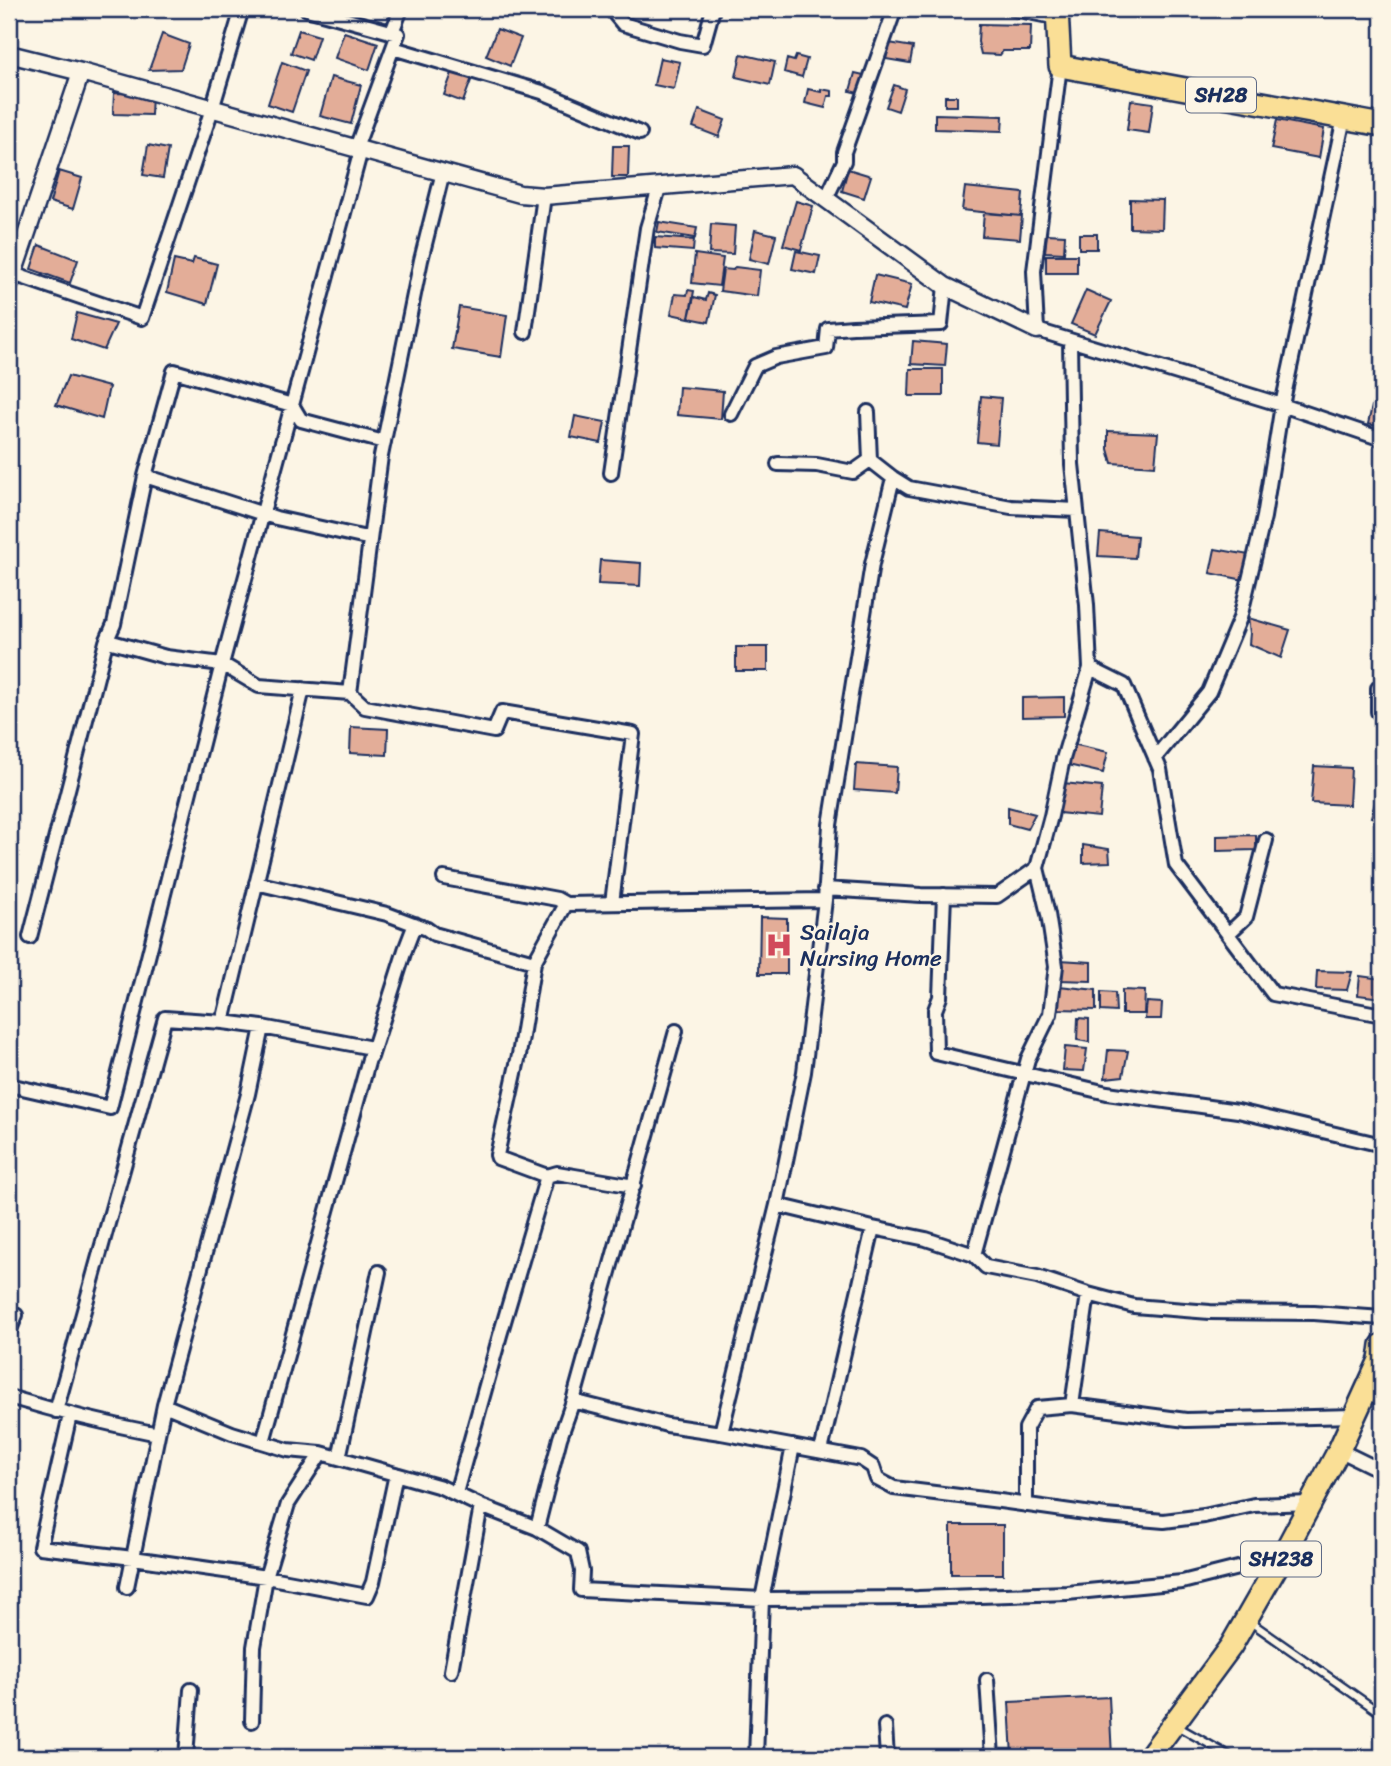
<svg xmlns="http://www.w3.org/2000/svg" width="1391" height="1766" font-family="Sriracha,sans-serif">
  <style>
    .building { fill: #e3ad98; stroke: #1b2f5e; stroke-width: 2 }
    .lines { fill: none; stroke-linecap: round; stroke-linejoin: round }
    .service-casing { stroke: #1b2f5e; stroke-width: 11 }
    .minor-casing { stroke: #1b2f5e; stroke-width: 18 }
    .tertiary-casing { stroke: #1b2f5e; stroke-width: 21 }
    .primary-casing { stroke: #1b2f5e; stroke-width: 26 }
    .service { stroke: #fcf5e5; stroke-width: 6 }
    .minor { stroke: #fcf5e5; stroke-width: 12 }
    .tertiary { stroke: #fcf5e5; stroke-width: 16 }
    .primary { stroke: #fadf96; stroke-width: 21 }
    .labels { text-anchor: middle; stroke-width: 5; stroke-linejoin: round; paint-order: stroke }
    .shield { fill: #fcf5e5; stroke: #5e6a86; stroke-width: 2 }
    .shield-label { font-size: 21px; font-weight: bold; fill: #1b2f5e }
    .poi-label { font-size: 23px; fill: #1b2f5e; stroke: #fcf5e5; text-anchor: start }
  </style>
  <rect width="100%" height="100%" fill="#fcf5e5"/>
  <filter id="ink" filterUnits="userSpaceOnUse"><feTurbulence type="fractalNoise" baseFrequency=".0143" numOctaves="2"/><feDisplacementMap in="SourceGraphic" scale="14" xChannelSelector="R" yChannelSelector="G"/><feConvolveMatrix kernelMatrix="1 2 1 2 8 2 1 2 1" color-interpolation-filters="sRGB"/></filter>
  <g filter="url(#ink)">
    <path class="building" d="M573 9H601L598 18Z
      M979 24 1031 25 1030 51H1003L1000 55 981 54 978 42Z
      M497 29 521 38 510 66 486 56Z
      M299 30 319 36 311 60 291 53Z
      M344 32 378 43 369 70 335 58Z
      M162 34 189 44 181 69 149 70Z
      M889 43 913 47 910 63 886 59Z
      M741 54 775 62 770 85 736 77Z
      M796 56 807 59 802 77 784 72 787 59 794 61Z
      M660 58 680 62 674 89 654 85Z
      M282 62 306 71 292 112 268 104Z
      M454 68 473 75 463 102 444 95Z
      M855 73 868 76 862 94 850 91Z
      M331 77 361 85 351 124 320 116Z
      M894 85 905 89 898 111 886 107Z
      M808 89 821 92V89L832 91V96H828L825 108 805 103Z
      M114 93 152 94 151 115 113 114Z
      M945 96H957V106H945Z
      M1131 100 1153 103 1149 133 1127 130Z
      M699 110 725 120 719 137 693 127Z
      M935 114 1003 116 1002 131 935 129Z
      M1277 120 1324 129 1319 158 1271 149Z
      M148 145 168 149 163 178 143 175Z
      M613 146H629L628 177H612Z
      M848 169 871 176 864 198 842 191Z
      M59 171 82 178 73 209 50 202Z
      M965 187 1023 193 1021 216 962 210Z
      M1130 199 1163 200 1162 229 1130 228Z
      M796 201 813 206 801 250 783 245Z
      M984 213 1022 216 1020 239 982 236Z
      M659 222 697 228 695 238 657 232Z
      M711 224 735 226 733 254 709 253Z
      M755 230 776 235 769 264 749 259Z
      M1047 234 1065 235 1064 253 1045 252Z
      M1079 234H1097V249H1079Z
      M655 237 694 240 693 251 655 248Z
      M39 245 78 260 70 283 31 269Z
      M796 251 820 256 816 274 792 269Z
      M695 254 723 258 719 286 692 283Z
      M1046 255H1077V273H1046Z
      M194 258 217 264 207 304 167 292 174 260 192 264Z
      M735 267 760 270 757 296 720 291 723 269 733 270Z
      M875 275 912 284 905 310 869 302Z
      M688 290 694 291 689 318 671 314 675 294 687 295Z
      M1086 290 1111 301 1095 334 1071 324Z
      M708 293 715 295 709 322 689 318 694 297 706 300Z
      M459 307 507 315 501 357 452 349Z
      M77 313 116 324 104 350 71 339Z
      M913 341 947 344 945 366 911 364Z
      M1382 361V427L1368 424Z
      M910 369H943V396H909Z
      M68 376 109 387 102 419 56 405Z
      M679 387 723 391 721 419 677 415Z
      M981 396 1001 398 997 444 977 442Z
      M575 416 605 422 601 443 571 437Z
      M1108 431 1158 433 1155 466 1112 463 1108 449Z
      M1100 533 1137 536 1135 558 1098 556Z
      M1215 549 1249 555 1244 580 1210 573Z
      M600 560 641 563 640 586 598 584Z
      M1248 618 1290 630 1281 658 1249 644 1250 633Z
      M736 647H768V671H736Z
      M1064 697V716L1022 717V698Z
      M351 727 388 729 387 755 350 753Z
      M1072 744 1108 752 1103 773 1068 765Z
      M856 764 897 767 895 793 854 790Z
      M1314 766 1351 768 1349 805 1311 803Z
      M1063 783 1102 787 1099 817 1059 813Z
      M1378 792 1382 793V820L1371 817Z
      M1008 807 1035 814 1027 829 1008 824Z
      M1256 835V850L1217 851V836Z
      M1083 845 1109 849 1110 862 1083 863Z
      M760 917 787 918V974H759Z
      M1060 960 1091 962V981L1059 980Z
      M1317 971 1352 972 1347 990 1316 989Z
      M1360 976 1382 979V998L1358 995Z
      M1059 986 1096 990V1010L1058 1009Z
      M1122 990 1145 991 1144 1014H1122Z
      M1101 992 1115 993 1116 1012 1101 1011Z
      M1147 1002 1162 1003 1161 1019H1145Z
      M1078 1018 1089 1019V1042L1077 1040Z
      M1065 1047 1087 1049 1084 1071 1063 1070Z
      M1108 1050 1128 1051 1123 1076 1105 1078Z
      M951 1525H1003V1574H951Z
      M1109 1697 1112 1757H1012L1009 1702Z"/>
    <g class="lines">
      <defs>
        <path id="service" d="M1249 1621 1382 1714
          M1175 1725 1232 1757"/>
        <path id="minor" d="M307 9 398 34 356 148
          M614 9V13L623 24 680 41 703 45 713 9
          M1014 9 1058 18
          M392 32 401 9
          M393 48 542 92 640 133
          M1060 66 1034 271 1037 330 1282 405 1382 439
          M826 199 844 161V152L895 9
          M13 274 142 318 212 109 242 9
          M525 332 544 196
          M868 412 870 460 893 478 909 488 1011 507 1077 510
          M731 414 755 366 776 357 826 348 828 329 853 327 941 324 945 286
          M384 442 301 420 292 405 174 371 145 476 114 624 106 642H112L166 657 222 664 259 686 350 693 365 707 494 731 502 712 633 734 612 903
          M778 464 817 465 853 472 870 460
          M611 473 647 228 659 188
          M145 476 276 518 362 537H370
          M1090 668 1124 685 1160 769 1176 865 1273 994 1382 1015
          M350 693 381 456 421 260 443 172
          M1378 712V688L1382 689
          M1155 758 1209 692 1240 618 1264 517 1282 405 1344 118
          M444 878 557 899 566 904 825 900
          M256 883 387 914 427 929 434 934 534 962
          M825 889 921 895 997 896 1037 868
          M944 895 940 997 935 1010 936 1053 1107 1093 1238 1111 1382 1145
          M566 904 534 962 519 1055 497 1155 498 1158 547 1176 557 1173 634 1186
          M1228 934 1246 917 1266 840
          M30 937 106 642
          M223 1022 303 689
          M371 1057 405 950 415 924
          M9 1085 110 1108 222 664 361 150
          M777 1205 873 1228 926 1239 974 1255 986 1267 1037 1277 1088 1294 1134 1306 1210 1312 1314 1313 1382 1318
          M974 1255 1028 1059 1050 1014 1056 966 1048 914 1037 868 1051 816 1063 759 1090 668 1087 605 1072 464 1070 341
          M9 1332 16 1315
          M9 1397C59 1412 107 1424 158 1434
          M573 1401 667 1425 721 1433 861 1459 873 1467 877 1479 894 1488 1000 1501 1106 1516 1164 1521 1204 1516 1254 1505 1311 1503
          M164 1405 232 1433 288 1450 321 1453 441 1487 481 1506 537 1528 578 1552 582 1571 581 1590 762 1599 918 1598 1067 1593 1182 1582 1282 1557
          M1072 1405 1088 1294
          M56 1411 165 1018 223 1022 262 1027 372 1048 263 1442
          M70 1415 40 1547 133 1558 266 1577 367 1596 373 1582 396 1474
          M721 1433 777 1205 804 1072 825 900 830 825 872 564 893 478
          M1339 1450 1382 1471
          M821 1451 873 1228
          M339 1458 379 1272
          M456 1493 500 1335 547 1176
          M1026 1505V1428L1037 1408 1072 1405 1186 1420 1354 1416
          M537 1528 560 1438 573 1401 676 1031
          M127 1587 164 1405 248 1094 262 1027
          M451 1671 481 1506
          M987 1680 992 1757
          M252 1721 254 1647 266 1577 288 1504 321 1453
          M885 1726 887 1757
          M186 1757 191 1690
          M756 1757 762 1599 793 1446"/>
        <path id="tertiary" d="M9 54 81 72 520 194 544 196 793 175 945 286 1037 330
          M9 286 81 72"/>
        <path id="primary" d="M1057 9 1060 66 1382 125
          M1149 1757 1231 1646 1282 1557 1339 1450 1380 1360 1382 1345"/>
      </defs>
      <use href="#service" class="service-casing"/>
      <use href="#minor" class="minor-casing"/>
      <use href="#tertiary" class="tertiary-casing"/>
      <use href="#primary" class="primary-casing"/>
      <use href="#service" class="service"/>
      <use href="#minor" class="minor"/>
      <use href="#tertiary" class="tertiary"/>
      <use href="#primary" class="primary"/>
    </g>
  </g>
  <defs>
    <symbol id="hospital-bare" viewBox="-9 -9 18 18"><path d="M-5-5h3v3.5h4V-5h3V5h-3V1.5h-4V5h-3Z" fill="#d1495b" stroke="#fcf5e5" stroke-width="2.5" paint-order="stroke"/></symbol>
  </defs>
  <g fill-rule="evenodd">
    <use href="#hospital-bare" x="760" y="926" width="38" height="38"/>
  </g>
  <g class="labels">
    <g class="shield">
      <rect x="1186" y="77.5" width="70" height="35" rx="5"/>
      <rect x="1241" y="1541.5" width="80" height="35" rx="5"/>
    </g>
    <g class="shield-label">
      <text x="1221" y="102">SH28</text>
      <text x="1281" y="1566">SH238</text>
    </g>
    <g class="poi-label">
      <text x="800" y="940">Sailaja<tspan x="800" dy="26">Nursing Home</tspan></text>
    </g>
  </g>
  <rect width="1391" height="1766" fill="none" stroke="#fcf5e5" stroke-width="35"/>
  <rect x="18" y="18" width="1356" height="1731" fill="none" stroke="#1b2f5e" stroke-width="2.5" filter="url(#ink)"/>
</svg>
